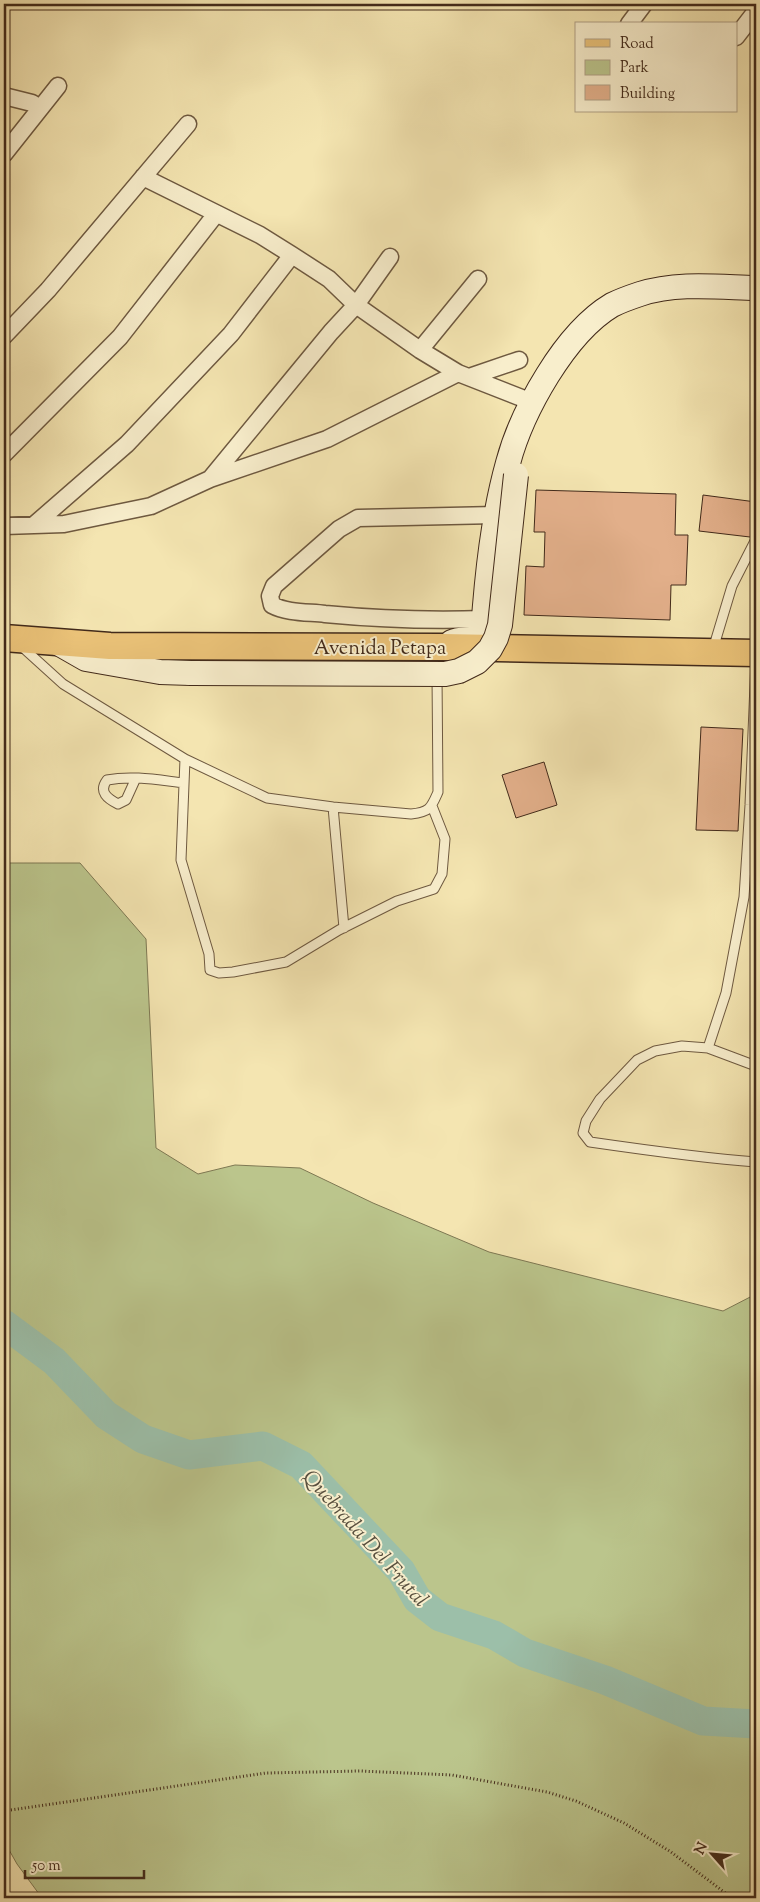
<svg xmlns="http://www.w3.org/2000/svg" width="760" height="1902" font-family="'Sorts Mill Goudy',serif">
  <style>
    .green { fill: #bbc58c; stroke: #7e7853 }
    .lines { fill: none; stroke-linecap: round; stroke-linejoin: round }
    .river { stroke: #9cbfa9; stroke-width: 29 }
    .building { fill: #e2af8a; stroke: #422a1a }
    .lane-casing { stroke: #6e5940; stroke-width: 11 }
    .street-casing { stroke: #6e5940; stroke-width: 19 }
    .secondary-casing { stroke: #422a1a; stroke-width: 26 }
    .primary-casing { stroke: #422a1a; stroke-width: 29 }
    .path { stroke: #422a1a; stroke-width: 3; stroke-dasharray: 1 2.5; stroke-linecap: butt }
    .lane { stroke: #f8eecc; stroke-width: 9 }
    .street { stroke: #f8eecc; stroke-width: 16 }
    .secondary { stroke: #f8eecc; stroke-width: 24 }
    .primary { stroke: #eac278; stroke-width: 26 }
    .secondary-bridge-casing { stroke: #422a1a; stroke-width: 26; stroke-linecap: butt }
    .secondary-bridge { stroke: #f8eecc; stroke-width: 24 }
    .labels { text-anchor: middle; stroke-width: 4; stroke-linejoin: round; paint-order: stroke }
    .street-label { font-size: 20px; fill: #422a1a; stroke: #f8eecc }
    .water-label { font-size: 21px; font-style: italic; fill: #584f3e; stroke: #f8eecc }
  </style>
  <rect width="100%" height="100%" fill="#f4e5b1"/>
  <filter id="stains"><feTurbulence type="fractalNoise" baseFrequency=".004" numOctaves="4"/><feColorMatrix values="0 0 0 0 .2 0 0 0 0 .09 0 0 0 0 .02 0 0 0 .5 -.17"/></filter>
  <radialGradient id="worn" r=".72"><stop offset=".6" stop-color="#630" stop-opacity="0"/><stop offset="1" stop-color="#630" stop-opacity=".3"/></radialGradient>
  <path class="green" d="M4 863H80L146 939 156 1148 198 1174 235 1165 300 1168 373 1203 489 1252 723 1311 756 1294V1898H42L17 1864 4 1841Z"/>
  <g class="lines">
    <path class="river" d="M4 1324 54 1361 106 1415 143 1439 189 1455 263 1446 301 1465 401 1571 417 1599 440 1617 494 1635 525 1653 605 1680 703 1721 756 1724"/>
  </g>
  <path class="building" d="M536 490 676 494 675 535H688L686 585H671L670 620 524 615 526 566 544 567 545 532H534Z
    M703 495 756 502V533L750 537 699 531Z
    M701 727 743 729 738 831 696 830Z
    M544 762 557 805 516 818 502 775Z"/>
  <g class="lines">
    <defs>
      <path id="lane" d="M20 645 63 684 185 759 267 798 333 807 411 814C430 812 431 808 438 792L437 675
        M713 649 732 586 756 539
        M185 759 181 860 209 954 210 970 219 973 233 972 286 962 339 930 397 901 434 889 442 874 445 839 432 806
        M136 778 126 800 118 804C108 799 98 792 107 780 132 775 158 780 184 783
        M333 807 344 928
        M708 1048 726 993 744 897 750 805 756 660
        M756 1066 708 1048 682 1046 655 1051 637 1060 600 1099 586 1121 583 1133 590 1142C645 1150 700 1158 756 1162"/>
      <path id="street" d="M629 24 644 4
        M736 37 756 11
        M4 96 32 103 40 108
        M4 154 58 86
        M143 177 260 235 292 255 329 279 356 305 420 350 458 373 532 402
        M4 336 48 290 188 124
        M420 350 478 279
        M469 377 519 360
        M4 454 120 337 216 214
        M210 479 331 332 356 305 390 257
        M34 525 127 444 231 334 292 255
        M4 526 64 524 151 506 210 479 327 439 458 373
        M484 619C431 621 378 619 325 614 308 612 287 613 272 605L270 596 274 586 339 529 358 518 496 515"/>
      <path id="secondary" d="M452 642C464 636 476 644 483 631 487 575 493 517 508 463 522 411 565 333 612 305 620 301 631 297 640 294 677 282 718 287 756 288
        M58 643 86 659 160 672 191 673"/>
      <path id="primary" d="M4 638 110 646 442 647 756 653"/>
    </defs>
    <use href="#lane" class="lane-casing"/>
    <use href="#street" class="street-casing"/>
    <use href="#secondary" class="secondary-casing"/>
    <use href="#primary" class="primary-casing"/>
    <path class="path" d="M4 1811 266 1773 360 1771 452 1775 547 1792 576 1801 624 1823 671 1852 732 1898"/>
    <use href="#lane" class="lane"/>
    <use href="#street" class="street"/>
    <use href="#secondary" class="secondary"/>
    <use href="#primary" class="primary"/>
    <defs>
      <path id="secondary-bridge" d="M191 673 445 674 459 671 477 662 490 649 496 638 500 625 516 475"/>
    </defs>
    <use href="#secondary-bridge" class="secondary-bridge-casing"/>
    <use href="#secondary-bridge" class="secondary-bridge"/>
  </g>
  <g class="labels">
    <g class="street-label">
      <text x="380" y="654">Avenida Petapa</text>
    </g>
    <g class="water-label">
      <text transform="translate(366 1538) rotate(48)" y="7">Quebrada Del Frutal</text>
    </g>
  </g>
  <rect width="760" height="1902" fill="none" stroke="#f4e5b1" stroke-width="20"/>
  <rect x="5" y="5" width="750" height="1892" fill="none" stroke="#422a1a" stroke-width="2.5"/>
  <rect x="10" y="10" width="740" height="1882" fill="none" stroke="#422a1a"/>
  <rect x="575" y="22" width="162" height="90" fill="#f8eecc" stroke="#afa085"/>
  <rect x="585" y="39" width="25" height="8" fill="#eac278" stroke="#afa085"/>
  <text x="620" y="48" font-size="15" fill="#422a1a">Road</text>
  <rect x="585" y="60" width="25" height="15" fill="#bbc58c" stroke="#afa085"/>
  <text x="620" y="72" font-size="15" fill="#422a1a">Park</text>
  <rect x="585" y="85" width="25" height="15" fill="#e2af8a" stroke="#afa085"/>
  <text x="620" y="98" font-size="15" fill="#422a1a">Building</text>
  <g transform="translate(712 1854) rotate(297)" stroke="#f8eecc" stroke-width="4" paint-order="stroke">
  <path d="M0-4L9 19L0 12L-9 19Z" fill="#422a1a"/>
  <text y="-8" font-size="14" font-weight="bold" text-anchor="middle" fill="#422a1a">N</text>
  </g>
  <path d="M25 1870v8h119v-8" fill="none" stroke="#422a1a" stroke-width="2.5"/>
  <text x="32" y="1870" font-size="15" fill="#422a1a" stroke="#f8eecc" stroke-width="4" paint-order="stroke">50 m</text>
  <rect width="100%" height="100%" filter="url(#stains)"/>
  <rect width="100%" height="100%" fill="url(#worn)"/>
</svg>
